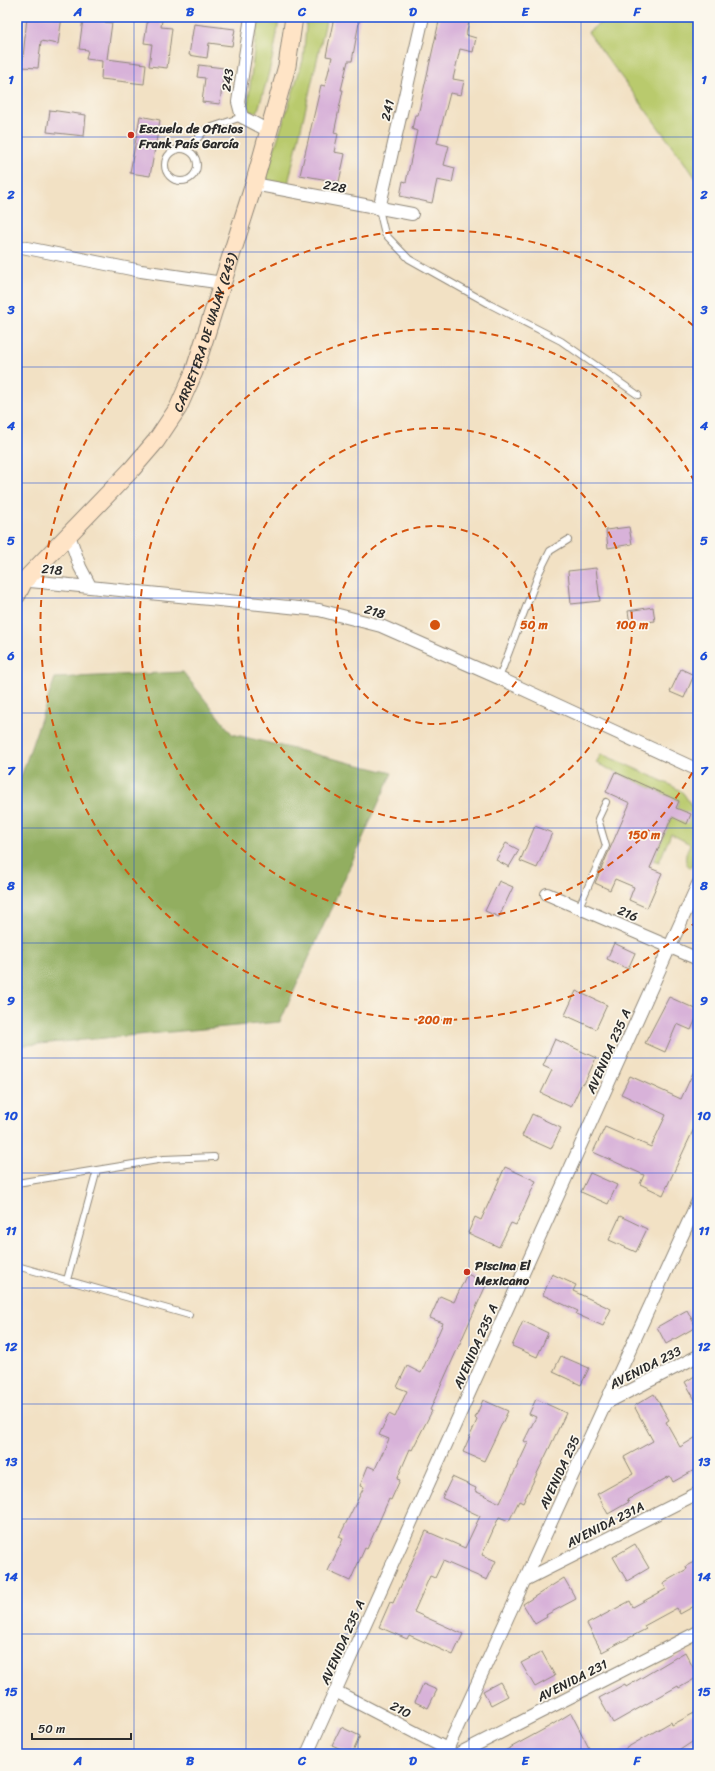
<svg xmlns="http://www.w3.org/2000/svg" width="715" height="1771" font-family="Sriracha,sans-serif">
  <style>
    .green { fill: #b9ca6d; stroke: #727a4c }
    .forest { fill: #92ae60; stroke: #5e6c46 }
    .building { fill: #d8b2d9 }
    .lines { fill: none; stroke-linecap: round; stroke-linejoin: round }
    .lane-casing { stroke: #8e8678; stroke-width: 8 }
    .street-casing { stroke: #8e8678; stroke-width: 14 }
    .secondary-casing { stroke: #8e8678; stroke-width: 19 }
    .lane { stroke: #fff; stroke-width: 6 }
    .street { stroke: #fff; stroke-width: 12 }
    .secondary { stroke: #ffe4c6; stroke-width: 17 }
    .grid { fill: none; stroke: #1d4ed8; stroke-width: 1; stroke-opacity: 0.55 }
    .ring { fill: none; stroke: #d5540f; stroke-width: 2; stroke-dasharray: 7 5 }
    .poi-dot { fill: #c8321e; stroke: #fbf7ec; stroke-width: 1.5 }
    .labels { text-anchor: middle; stroke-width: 3.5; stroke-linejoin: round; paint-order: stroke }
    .street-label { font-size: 13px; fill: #2b2b2b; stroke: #fbf7ec }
    .poi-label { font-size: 13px; font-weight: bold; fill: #2b2b2b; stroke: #fbf7ec; text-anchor: start }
    .centre { fill: #d5540f; stroke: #fbf7ec; stroke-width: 2 }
    .ring-label { font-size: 12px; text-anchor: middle; font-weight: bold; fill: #d5540f; stroke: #fbf7ec; stroke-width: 3.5; stroke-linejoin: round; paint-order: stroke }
    .neatline { fill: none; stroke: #1d4ed8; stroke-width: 1.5 }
    .grid-label { font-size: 13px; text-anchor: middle; font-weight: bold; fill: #1d4ed8 }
  </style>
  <rect width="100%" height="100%" fill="#fbf7ec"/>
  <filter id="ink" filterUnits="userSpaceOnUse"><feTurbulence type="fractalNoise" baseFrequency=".025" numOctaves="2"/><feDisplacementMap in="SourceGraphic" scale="8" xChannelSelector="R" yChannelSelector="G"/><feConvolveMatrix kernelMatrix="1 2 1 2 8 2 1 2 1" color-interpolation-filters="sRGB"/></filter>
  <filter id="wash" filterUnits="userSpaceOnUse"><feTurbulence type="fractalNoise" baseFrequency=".012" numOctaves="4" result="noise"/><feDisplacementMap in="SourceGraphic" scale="16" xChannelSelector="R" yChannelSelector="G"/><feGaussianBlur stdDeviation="0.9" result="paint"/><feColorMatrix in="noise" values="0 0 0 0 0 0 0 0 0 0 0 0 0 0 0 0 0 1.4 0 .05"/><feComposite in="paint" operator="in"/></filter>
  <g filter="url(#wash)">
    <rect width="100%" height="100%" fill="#f2e1c4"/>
    <path class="green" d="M258 17H279C276 50 267 81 257 113L247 111Z
      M306 17H327L288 184 264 181 303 60 306 28Z
      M608 17H698V181L588 32Z
      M601 754C613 759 679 787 683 793 701 816 702 844 691 868 682 862 686 853 690 844L671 834 659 862 653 860 679 801 596 763Z"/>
    <path class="forest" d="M183 672 232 734 392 773 280 1022 17 1046V788L55 678Z"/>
    <g id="blocks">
      <path class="building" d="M27 17H62L58 44 41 41 38 68 22 67Z
        M93 17H104V22L112 23 107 59 146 64 144 84 101 79 102 61 86 59 88 50 79 49 83 19 93 20Z
        M334 17H360L352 61H348L341 90H343L334 133 338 134 334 152 345 154 339 182 300 175 321 85 325 86 332 57 326 56Z
        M440 17H470L466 35 476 38 473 52 460 49 453 79 464 81 461 95 450 93 437 143 449 146 444 165 455 168 452 183 437 180 432 203 400 196 403 181 406 182 417 131 412 129 415 115H418Z
        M148 18 162 20 161 27 172 28 167 68 149 66 152 44 144 43Z
        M194 24 235 29 232 46 209 43 207 58 189 55Z
        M199 65 224 68 220 104 202 102 205 78 197 77Z
        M50 110 86 115 84 136 47 132Z
        M140 116 160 120 150 176 130 173Z
        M629 527 632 544 608 548 606 530Z
        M596 568 600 601 571 604 568 571Z
        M653 607 655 621 630 624 628 611Z
        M681 669 694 675 684 698 670 692Z
        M615 772 679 801 676 808 691 814 687 824 672 817 650 868 662 873 647 908 629 900 634 887 615 879 610 890 595 883 630 803 606 792Z
        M535 826 552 833 537 868 520 861Z
        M506 843 519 850 509 867 496 860Z
        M499 881 513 887 499 917 485 911Z
        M614 943 635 953 628 969 607 959Z
        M576 991 607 1005 596 1029 565 1015Z
        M669 997 698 1010V1014L691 1030 677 1024 665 1052 645 1043Z
        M555 1039 596 1058 584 1084 582 1083 571 1107 541 1093 552 1070 543 1066Z
        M698 1062V1120L663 1195 640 1184 644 1175 593 1152 605 1127 651 1147 666 1115 621 1094 630 1076 681 1099Z
        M532 1114 561 1128 551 1149 522 1136Z
        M505 1167 536 1181 516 1225 511 1223 499 1247 468 1233 475 1217 481 1220Z
        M590 1173 617 1185 608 1204 581 1192Z
        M620 1216 647 1229 636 1252 609 1240Z
        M467 1274 487 1283 430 1410 432 1411 412 1450 410 1449 397 1479 400 1480 391 1500 389 1499 367 1549 365 1548 350 1581 328 1571 343 1539 339 1537 364 1487 360 1486 368 1466 375 1469 389 1439 379 1435 389 1414 395 1417 407 1391 397 1387 407 1366 421 1373 443 1323 430 1318 440 1296 454 1302Z
        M552 1274 576 1285 573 1291 611 1309 603 1326 576 1314 578 1311 543 1295Z
        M687 1310 696 1327 666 1344 657 1327Z
        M523 1321 548 1333 537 1357 512 1346Z
        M561 1356 589 1368 581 1385 553 1372Z
        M698 1374V1405L685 1382Z
        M654 1394 669 1420 666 1422 680 1447 698 1436V1468L673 1482 670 1476 627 1500 629 1502 608 1514 597 1494 633 1474 624 1457 653 1441 634 1406Z
        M536 1399 566 1413 523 1503 519 1501 509 1521 499 1517 482 1555 496 1561 487 1580 443 1561 435 1578 430 1576 414 1612 463 1634 453 1655 409 1635 407 1639 379 1627 390 1602 393 1603 426 1531 465 1548 480 1516 442 1498 452 1477 476 1488 475 1491 500 1503 528 1443 524 1441 536 1417 529 1414Z
        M483 1400 508 1411 484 1461 463 1452 477 1420 475 1418Z
        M635 1544 649 1568 627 1581 613 1557Z
        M698 1560V1604L680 1614 677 1608 644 1626 646 1629 602 1652 587 1624 630 1601 633 1607 666 1589 663 1583 687 1569 686 1566Z
        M564 1578 576 1599 546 1615 547 1617 535 1624 523 1604Z
        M542 1652 555 1676 535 1687 521 1663Z
        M685 1652 698 1677 679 1688 678 1686 613 1723 599 1698 625 1684 626 1687Z
        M500 1682 508 1696 491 1705 483 1691Z
        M423 1684 437 1690 428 1708 415 1702Z
        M698 1711V1738L674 1754H616L671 1722 672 1725Z
        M571 1713 592 1754H499L550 1726Z
        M341 1727 360 1736 352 1754 332 1745Z"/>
    </g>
  </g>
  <g filter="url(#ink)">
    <use href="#blocks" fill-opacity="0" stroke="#8e8678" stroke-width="1"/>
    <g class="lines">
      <defs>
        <path id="lane" d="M165 165a16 16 0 1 1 32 0a16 16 0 1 1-32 0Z
          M187 150 206 129 242 117
          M379 209 385 234 409 259 491 305 561 341 638 395
          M499 678 539 573 550 551 568 540
          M579 907 606 846 598 819 606 802
          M17 1183 164 1159 214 1157
          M17 1266 189 1315
          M67 1280 97 1170"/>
        <path id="street" d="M251 17 238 102 242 117 269 131
          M254 184 412 214
          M379 209 423 17
          M17 246 141 271 223 283
          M69 535 80 567 90 586
          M20 580 319 610 381 626 499 678 698 770
          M547 894 698 959
          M606 1403 698 1356
          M525 1580 698 1493
          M335 1691 447 1749 452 1754
          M307 1754 698 884
          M445 1754 698 1201
          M458 1754 698 1632"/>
        <g id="secondary">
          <path id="s1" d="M17 595 24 581 132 469 156 441 178 408 194 372 254 184 287 66 294 17"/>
        </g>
      </defs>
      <use href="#lane" class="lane-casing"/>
      <use href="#street" class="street-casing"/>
      <use href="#secondary" class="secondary-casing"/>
      <use href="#lane" class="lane"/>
      <use href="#street" class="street"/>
      <use href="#secondary" class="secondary"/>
    </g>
  </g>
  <path class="grid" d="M134 17V1754M246 17V1754M358 17V1754M469 17V1754M581 17V1754M17 137H698M17 252H698M17 367H698M17 483H698M17 598H698M17 713H698M17 828H698M17 943H698M17 1058H698M17 1173H698M17 1288H698M17 1404H698M17 1519H698M17 1634H698"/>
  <g class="ring">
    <circle cx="435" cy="625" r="99"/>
    <circle cx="435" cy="625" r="197"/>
    <path d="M698 762A296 296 0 1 1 698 488"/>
    <path d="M697 921A395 395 0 1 1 697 329"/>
  </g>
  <g class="poi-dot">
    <circle cx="131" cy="135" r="4"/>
    <circle cx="467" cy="1272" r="4"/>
  </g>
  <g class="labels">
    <g class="street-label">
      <text transform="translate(227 80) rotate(-81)" y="5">243</text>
      <text transform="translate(387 110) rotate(-77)" y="5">241</text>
      <text transform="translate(335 186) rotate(11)" y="5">228</text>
      <text dy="5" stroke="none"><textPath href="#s1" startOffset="328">CARRETERA DE WAJAY (243)</textPath></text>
      <text transform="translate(52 569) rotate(5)" y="5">218</text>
      <text transform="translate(375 611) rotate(17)" y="5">218</text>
      <text transform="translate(628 913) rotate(23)" y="5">216</text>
      <text transform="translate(608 1051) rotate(-66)" y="5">AVENIDA 235 A</text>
      <text transform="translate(475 1346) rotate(-66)" y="5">AVENIDA 235 A</text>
      <text transform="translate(645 1367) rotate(-27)" y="5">AVENIDA 233</text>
      <text transform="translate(559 1472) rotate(-65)" y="5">AVENIDA 235</text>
      <text transform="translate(605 1524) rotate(-27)" y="5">AVENIDA 231A</text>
      <text transform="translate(342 1642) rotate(-66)" y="5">AVENIDA 235 A</text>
      <text transform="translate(572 1680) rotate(-27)" y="5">AVENIDA 231</text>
      <text transform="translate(401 1709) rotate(28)" y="5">210</text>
    </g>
    <g class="poi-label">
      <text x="139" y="133">Escuela de Oficios<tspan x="139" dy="15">Frank País García</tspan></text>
      <text x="475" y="1270">Piscina El<tspan x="475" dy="15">Mexicano</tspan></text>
    </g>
  </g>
  <circle cx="435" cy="625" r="6" class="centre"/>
  <g class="ring-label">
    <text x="534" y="629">50 m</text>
    <text x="632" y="629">100 m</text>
    <text x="644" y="839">150 m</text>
    <text x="435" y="1024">200 m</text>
  </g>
  <rect width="715" height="1771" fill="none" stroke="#fbf7ec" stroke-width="44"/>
  <path d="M32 1733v6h99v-6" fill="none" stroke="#2b2b2b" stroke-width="2"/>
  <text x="38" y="1733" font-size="12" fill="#2b2b2b" stroke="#fbf7ec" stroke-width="3" paint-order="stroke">50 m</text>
  <rect x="22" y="22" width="671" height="1727" class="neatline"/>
  <g class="grid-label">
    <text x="78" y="16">A</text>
    <text x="190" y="16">B</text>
    <text x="302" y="16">C</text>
    <text x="413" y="16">D</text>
    <text x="525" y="16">E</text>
    <text x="637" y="16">F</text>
    <text x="11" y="84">1</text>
    <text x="704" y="84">1</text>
    <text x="11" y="199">2</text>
    <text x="704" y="199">2</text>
    <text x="11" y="314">3</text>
    <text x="704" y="314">3</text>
    <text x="11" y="430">4</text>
    <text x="704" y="430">4</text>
    <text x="11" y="545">5</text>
    <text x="704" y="545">5</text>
    <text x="11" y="660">6</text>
    <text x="704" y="660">6</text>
    <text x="11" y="775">7</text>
    <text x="704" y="775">7</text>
    <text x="11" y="890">8</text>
    <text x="704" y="890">8</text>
    <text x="11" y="1005">9</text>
    <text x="704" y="1005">9</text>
    <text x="11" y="1120">10</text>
    <text x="704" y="1120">10</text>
    <text x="11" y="1235">11</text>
    <text x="704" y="1235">11</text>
    <text x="11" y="1351">12</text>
    <text x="704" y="1351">12</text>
    <text x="11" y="1466">13</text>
    <text x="704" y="1466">13</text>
    <text x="11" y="1581">14</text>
    <text x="704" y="1581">14</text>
    <text x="11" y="1696">15</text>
    <text x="704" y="1696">15</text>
    <text x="78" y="1765">A</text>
    <text x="190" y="1765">B</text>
    <text x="302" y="1765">C</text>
    <text x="413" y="1765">D</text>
    <text x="525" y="1765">E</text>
    <text x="637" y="1765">F</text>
  </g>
</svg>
